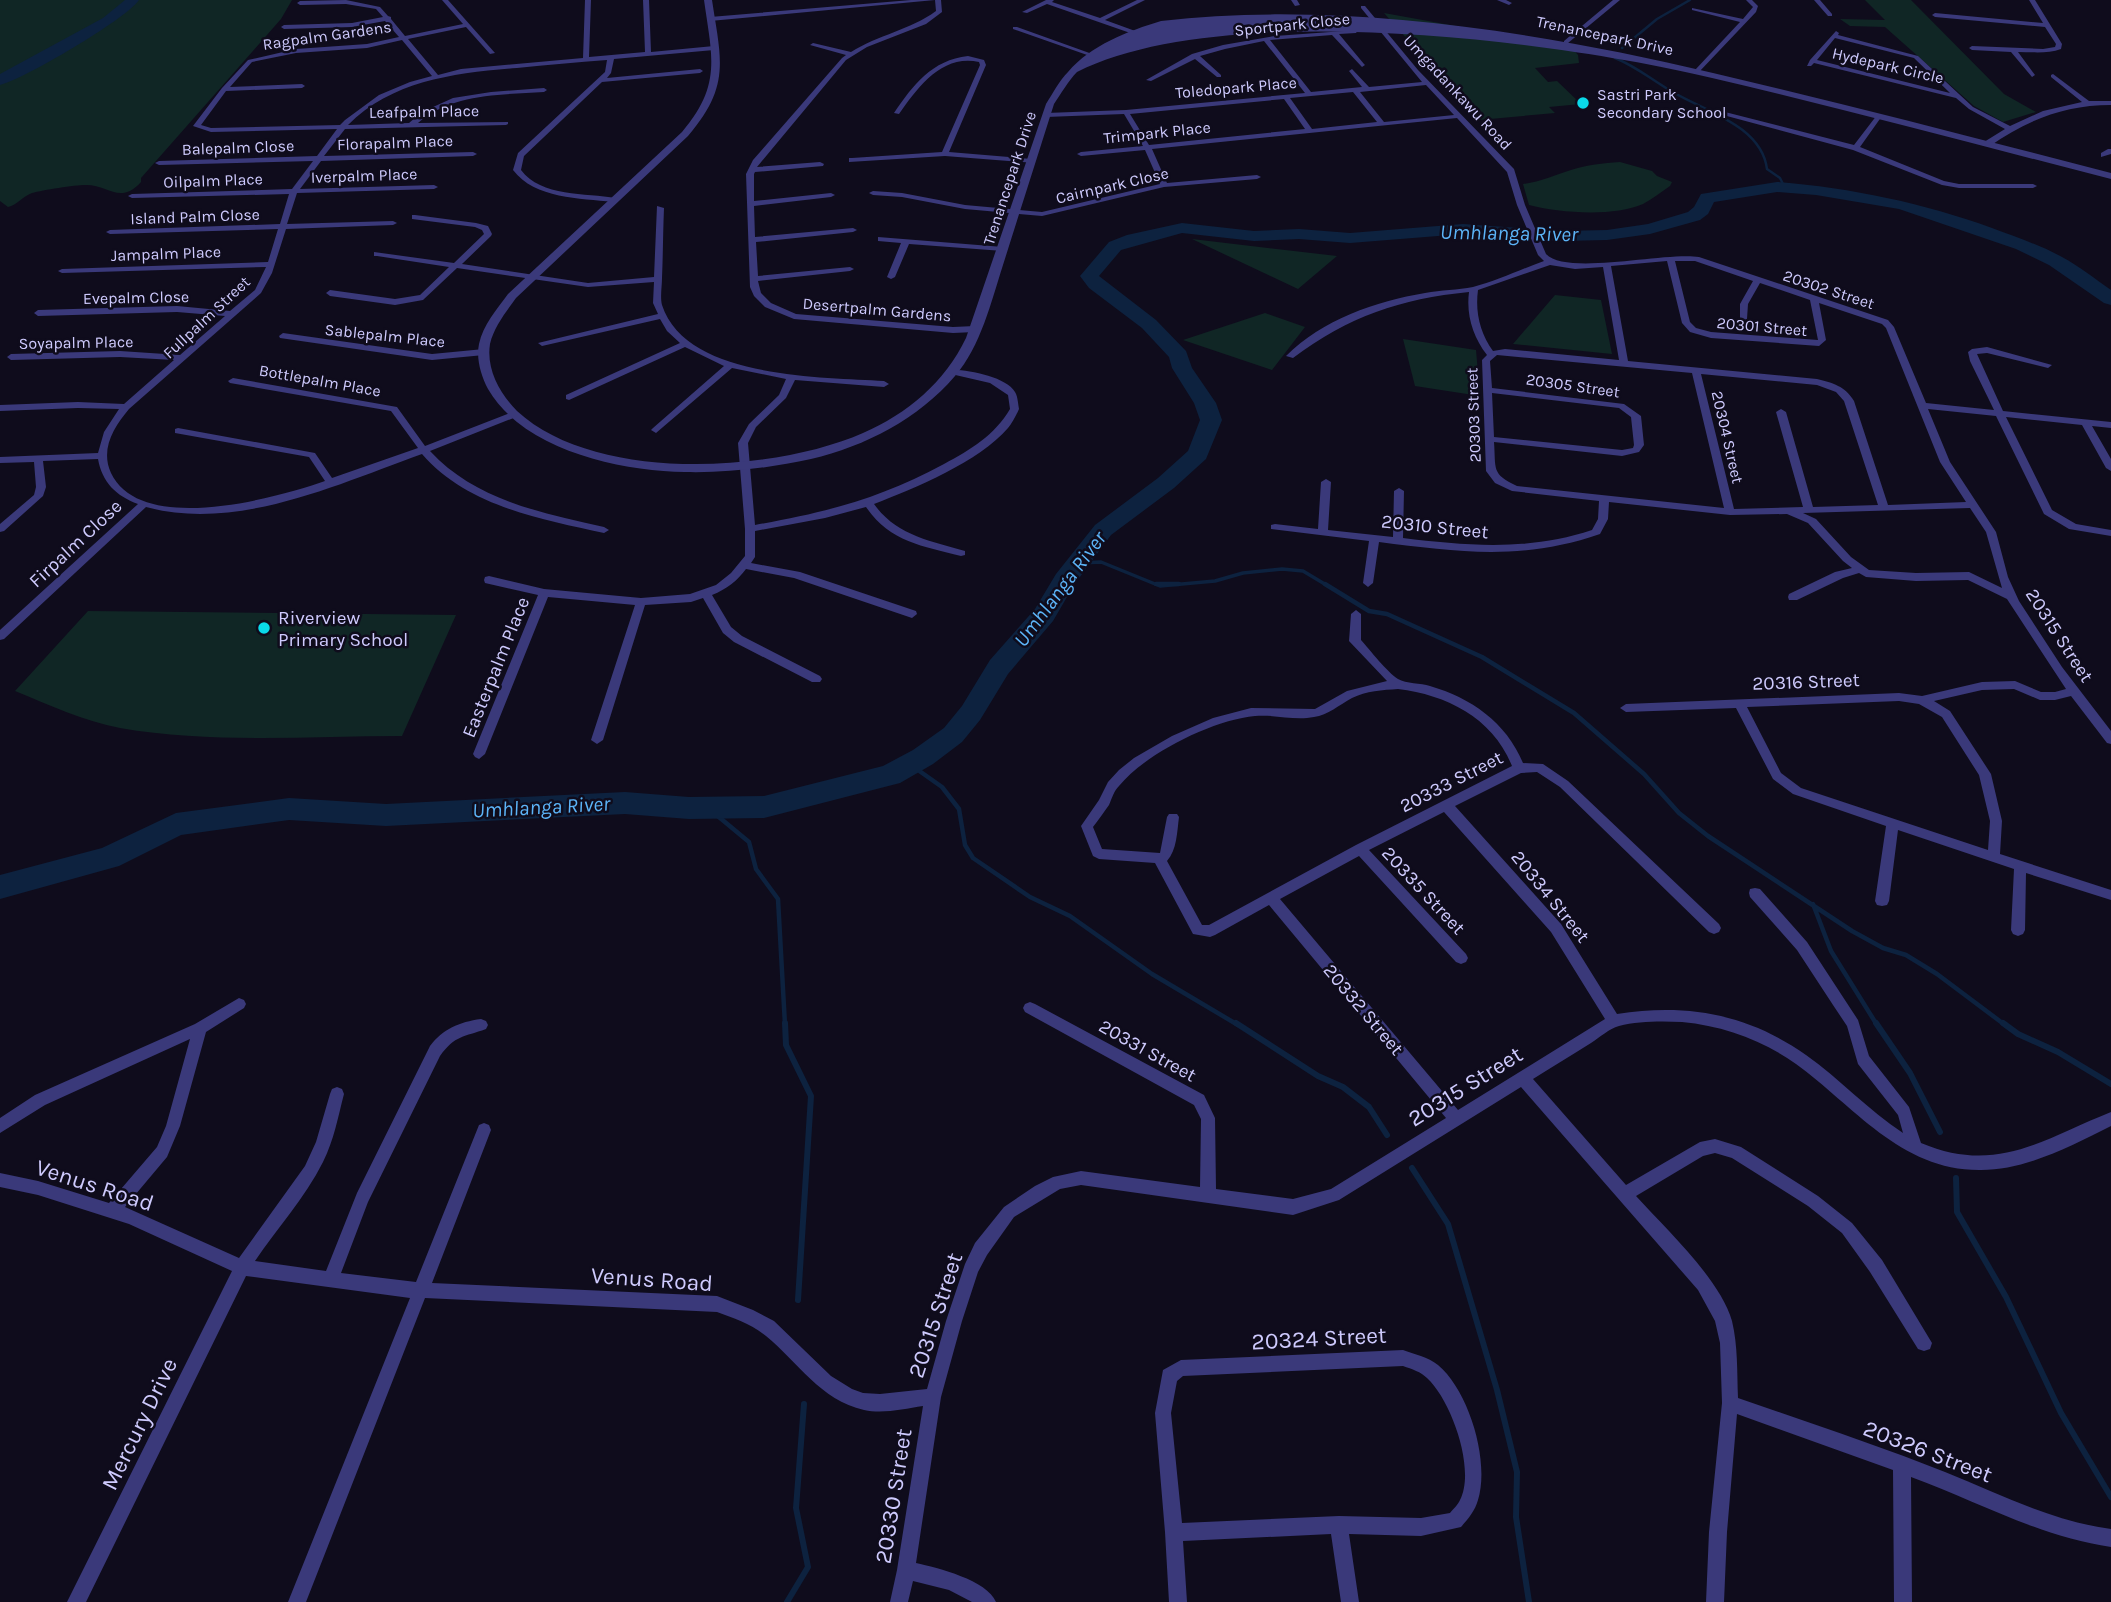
<svg xmlns="http://www.w3.org/2000/svg" width="2111" height="1602" font-family="Karla,sans-serif">
  <style>
    .green { fill: #102625 }
    .lines { fill: none; stroke-linecap: round; stroke-linejoin: round }
    .stream-far3 { stroke: #0d223f; stroke-width: 2.5 }
    .stream-far2 { stroke: #0d223f; stroke-width: 3.5 }
    .stream-far1 { stroke: #0d223f; stroke-width: 4.5 }
    .stream { stroke: #0d223f; stroke-width: 6 }
    .river { fill: #0d223f; fill-rule: evenodd }
    .minor { fill: #3a397a; fill-rule: evenodd }
    .tertiary { fill: #3a397a; fill-rule: evenodd }
    .poi-dot { fill: #0ad9e9; stroke: #0f0c1c; stroke-width: 2.5 }
    .labels { text-anchor: middle; stroke-width: 5; stroke-linejoin: round; paint-order: stroke }
    .far-street-label { font-size: 16px; fill: #cecafd; stroke: #0f0c1c }
    .far-poi-label { font-size: 16px; fill: #cecafd; stroke: #0f0c1c; text-anchor: start }
    .street-label { font-size: 19px; fill: #cecafd; stroke: #0f0c1c }
    .poi-label { font-size: 19px; fill: #cecafd; stroke: #0f0c1c; text-anchor: start }
    .water-label { font-size: 21px; font-style: italic; fill: #5cb4f8; stroke: #0f0c1c }
    .near-street-label { font-size: 23px; fill: #cecafd; stroke: #0f0c1c }
  </style>
  <rect width="100%" height="100%" fill="#0f0c1c"/>
  <path class="green" d="M0 0H292L281 19 141 178V182C120 205 109 185 86 185 74 185 43 190 32 193 23 196 17 205 8 207L0 201Z
    M1865 0H1911L2004 94 2036 112 2003 122 1974 106 1885 27 1850 26 1840 19 1885 20Z
    M1384 13 1571 47 1578 55 1579 63 1535 68 1548 82 1557 81 1581 104 1549 107 1555 113 1479 120Z
    M1620 162 1652 171 1657 176 1672 182 1670 186C1661 192 1652 199 1643 204 1614 217 1559 213 1529 205L1523 184C1541 182 1554 175 1571 170 1587 165 1603 163 1620 162Z
    M1192 239 1337 256 1298 289Z
    M1555 295 1601 300 1612 354 1513 344Z
    M1265 313 1305 327 1272 370 1183 340Z
    M1403 339 1476 350 1480 396 1415 386Z
    M88 611 456 615 402 736C309 736 212 744 120 728 84 721 49 705 15 691Z"/>
  <g class="lines">
    <path class="stream-far3" d="M1622 48 1657 19 1690 0
      M1615 58C1635 66 1648 77 1666 88 1699 110 1761 123 1767 169L1780 178 1785 188"/>
    <path class="stream-far2" d="M1081 563 1101 562 1160 586 1215 581 1243 573 1282 569 1303 571 1328 586"/>
    <path class="stream-far1" d="M1156 584H1179
      M1325 584 1369 611 1387 614 1482 657 1574 713 1644 774 1679 813 1708 836 1852 931 1883 948 1906 955 1937 974 2005 1025
      M908 763 942 787 959 809 965 845 973 858 1030 897 1070 916 1152 974 1238 1025
      M708 808 749 842 756 869 778 899 785 1025
      M1813 904 1831 951 1877 1025"/>
    <path class="stream" d="M785 1023 786 1045 811 1096 798 1300
      M1236 1023 1318 1076 1343 1087 1369 1107 1387 1135
      M1876 1023 1910 1073 1940 1132
      M2003 1023 2018 1034 2058 1052 2111 1084
      M1412 1168 1448 1224 1497 1390 1517 1472 1516 1517 1529 1602
      M1956 1178 1957 1212 2006 1297 2061 1413 2111 1497
      M787 1602 808 1567 796 1508 804 1404"/>
    <path class="river" d="M125 0H139C125 20 24 79 0 85V74L103 18Z
      M1777 182C1852 188 1922 203 1992 228 2016 237 2040 245 2062 257 2079 266 2095 279 2111 290V305L2104 303 2049 265 2016 249 1899 209 1816 195 1777 192 1714 202 1708 214 1700 220 1650 234 1607 240 1562 241 1463 234 1350 243 1299 239 1254 241 1182 233 1121 250 1099 276 1156 320 1186 351 1192 368 1216 403 1222 420 1206 459 1174 488 1111 535 1074 585 1053 621 1008 674 980 720 962 742 933 764 900 783 764 818 689 819 625 814 386 826 289 820 181 835 119 866 0 899V875L102 848 176 813 289 798 386 804 625 792 689 797 764 796 883 766 913 750 944 728 962 706 990 660 1035 609 1056 574 1095 525 1158 478 1188 451 1200 420 1194 403 1172 368 1169 357 1142 328 1089 288 1080 276 1109 242 1127 235 1182 223 1254 231 1299 229 1350 233 1463 224 1562 231 1607 230 1648 224 1688 212 1694 207 1701 194Z"/>
    <path class="minor" d="M346 0 380 7 388 16 391 17V19L405 36 463 24 442 0H448L495 53 490 54 466 27 408 39 438 75 461 69 583 58 585 0H591L589 57 645 52 643 0H649L651 52 714 46 717 48 714 50 614 59 611 73 607 78 700 69 703 71 700 73 602 82 524 156 521 170C541 197 586 193 616 198L617 200 613 202C580 198 535 199 513 170L518 153 605 72 607 60C577 62 547 65 517 68 456 73 393 80 348 125L409 123 422 112 453 98 491 92 544 88 547 90 544 92C501 95 452 93 418 123L508 122V124L506 125 345 129 324 156 473 152 477 154 473 156 321 161 300 189 434 185 438 187 434 189 297 193 287 224 393 221 397 223 393 225 286 229 272 273 261 293 129 409C114 427 100 449 111 473 141 536 276 498 325 481L309 457 175 433V429L178 428 315 453 332 478 418 448 391 411 230 383 228 381 233 378 397 407 425 446 510 413H516V417L430 451C475 500 542 513 604 527L609 530 604 533C540 519 467 506 422 454 338 484 237 532 146 507L4 639 0 640V630L138 504C116 496 102 482 98 459L43 461 46 487 43 496 4 531 0 532V524L34 495 36 487 34 462 0 463V457L98 453 104 432 119 409 78 408 0 411V405L78 402 124 404 174 360 120 357 11 360 7 357 11 354 120 351 180 355 225 316 177 312 38 316 34 313 38 310 177 306 230 311 255 290 266 267 62 273 58 271 62 269 268 262 278 229 110 234 106 232 110 230 280 224 289 194 132 198 128 196 132 194 292 189 313 161 159 165 155 163 159 161 317 156 337 129 211 132 193 126 222 88 248 60 296 49 367 44 399 37 385 21 352 27 284 29 281 27 284 25 352 23 383 17 376 9 346 4 300 5 297 3 300 1ZM402 40 432 76 410 82 379 95 345 120 340 125 211 128 201 125 226 91 302 88 305 86 302 84 230 87 252 62 296 53 367 48Z
      M911 0H941L942 12 926 24 867 47 846 60 757 167 820 162 824 164 823 166 755 172 754 174V201L831 193 835 195 831 197 754 206 755 237 853 228 857 230 853 232 756 242 758 276 850 267 854 269 850 271 758 281 761 293 771 303 796 314 953 327 975 326 979 329 975 332 953 333 794 319 765 307 754 296 750 287 746 174 753 160 842 58 846 55 810 45 813 43 851 52C878 35 910 30 936 11L935 0 710 21 707 19 710 17Z
      M1046 0H1054L1052 2 1100 18 1137 0H1145L1105 20 1138 32 1136 35 1047 4 1027 13 1022 12Z
      M1291 0H1297L1300 5 1295 6Z
      M1497 0H1506L1512 3 1509 5Z
      M1613 0H1620L1568 43H1564V41Z
      M1746 0H1752L1758 6 1756 12 1699 72H1695V70L1740 22 1692 10V8L1743 19 1753 7Z
      M1814 0H1820L1832 14V16H1828Z
      M2029 0H2035L2062 44 2061 49C2048 54 2032 52 2018 52L2035 75 2032 77 2011 52 1972 50 1969 48 1972 46 2043 49 2055 47 2056 44 2045 27 1935 17 1932 15 1935 13 2043 23Z
      M1361 6H1365L1418 70 1514 169 1525 205 1546 254C1567 276 1663 252 1699 257L1888 320 1894 327 1926 403 1994 410 1970 361 1968 352 1972 349 1987 347 2052 365 2048 368 1987 353 1977 354 2003 411 2111 422V428L2092 426 2111 459V471L2106 468 2082 425 2006 417 2052 510 2076 524 2111 530V536L2069 529 2044 514 1996 416 1928 409 1950 462 1996 532 2008 577 2019 601 2062 667 2111 731V744L2107 743 2071 696 2055 700H2040L2014 689 1982 690 1934 701 1950 711 1991 774 2002 821 2000 854 2111 890V900L2026 873 2025 930 2023 934 2018 936 2013 934 2011 930 2014 869 1898 830 1889 901 1887 905 1882 906 1877 905 1875 901 1886 826 1793 794 1773 779 1736 708 1626 712 1620 708 1626 704 1899 693 1922 696 1982 682 2015 681 2041 692H2055L2066 689 2007 599 1968 580 1916 581 1866 577 1859 573 1843 578 1797 600H1789L1788 597 1789 594 1835 572 1852 568 1843 561 1808 523 1787 514 1730 515 1609 502 1608 519 1600 534C1522 561 1458 552 1379 542L1373 583 1368 587 1363 583 1369 541 1271 529V525L1275 524 1318 529 1321 482 1326 479 1331 482 1328 530 1393 537 1394 491 1399 488 1404 491 1403 538C1468 546 1529 551 1592 530L1598 519 1599 501 1512 491 1495 483 1486 471 1482 360 1487 355C1473 337 1466 315 1469 292 1400 299 1349 316 1293 358L1286 356C1322 320 1376 301 1425 293 1441 290 1458 290 1473 287 1497 281 1521 269 1544 261L1538 255 1517 205 1507 172 1457 118 1152 149 1167 183 1257 175 1261 177 1257 179 1164 187 1042 216 965 209 902 197 873 195 869 193 873 191 902 193 965 205 1042 212 1160 184 1145 150 1081 156 1077 154 1081 152 1143 146 1124 114 1046 117 1043 115 1046 113 1126 110 1305 93 1264 41 1225 49 1200 56 1221 75V77H1217L1195 59 1151 81 1146 80 1192 54 1223 45 1275 36 1358 30 1356 33 1339 34 1364 64 1365 65 1362 67 1332 35 1270 40 1311 92 1362 87 1349 71 1352 69 1369 87 1422 82 1361 8ZM1426 85 1454 115 1384 122 1360 92ZM1353 92 1377 122 1312 129 1290 98ZM1284 99 1305 129 1149 145 1130 114ZM1667 261 1682 323 1690 332 1711 338 1819 346 1826 340 1819 303 1882 324 1886 328 1940 462 1966 502 1888 505 1854 401C1845 386 1833 383 1817 379L1628 361 1611 266ZM1675 261H1695L1753 281 1740 304V321L1747 319 1748 304 1760 283 1810 300 1818 340 1711 332 1696 328 1690 322ZM1550 265 1575 269 1603 267 1619 360 1505 349 1493 351C1480 333 1475 312 1478 290ZM1497 355 1692 373 1724 508 1517 486C1491 474 1496 469 1494 442L1622 456 1639 452 1644 445 1641 416 1624 404 1492 388 1490 361ZM1701 374 1817 385 1836 392 1844 401 1878 505 1813 507 1786 412 1781 409 1776 412 1803 507 1734 509ZM1492 393 1619 408 1631 417 1634 445 1633 448 1622 450 1494 437ZM1970 508 1986 532 2002 588 1969 572 1916 573 1869 570 1851 557 1816 519 1803 513ZM1899 701 1919 704 1942 717 1979 775 1990 821 1988 850 1801 788 1781 773 1747 707Z
      M1013 27H1017L1095 55 1090 56 1013 29Z
      M1836 31 1839 33 1838 35 1918 56 1973 107 2010 126 2043 111 2082 102 2051 77V75L2053 74 2089 101H2111V105C2065 105 2027 120 1990 146H1984V142L2005 129 1969 109 1956 98 1814 63 1811 66H1807L1810 60ZM1835 38 1914 58 1950 93 1817 60Z
      M968 56 984 60 986 65 949 152 1032 159H1035V163L945 156 849 162V158H852L942 152 980 65 979 62C942 54 918 87 899 114L894 113C913 85 932 60 968 56Z
      M1725 112 1854 145 1877 115 1879 114 1882 116 1860 147 1944 181 1959 184H2033L2037 186 2033 188H1959L1942 185 1853 150 1723 115 1722 114Z
      M2108 149H2111V154L2101 157V153Z
      M657 206 664 208C663 231 663 255 662 278 662 286 660 297 662 305 686 379 821 377 884 381L889 384 884 387 795 380 786 398 756 427 748 443 755 525C827 512 879 499 944 464 970 450 995 435 1010 409L1008 395 990 383 951 374V370C967 369 1007 377 1015 392 1018 397 1018 404 1019 409 1016 416 1012 423 1008 428 979 462 915 488 874 504 896 535 930 541 965 551V555L961 556C922 546 890 542 866 507L825 518 755 531V557L751 563 800 572 916 611 917 614 912 618 794 578 746 569C737 581 727 589 712 595L731 627 742 636 820 676 822 679 820 682H812L734 642 723 633 703 598 691 602 645 605 603 740 597 744 591 740 635 605 548 597 485 754 479 759 475 757 473 754 538 595 485 583 484 580 485 577 489 576 544 589 641 598 690 594 716 585 731 573 745 556V529L738 443 749 424 779 395 786 379 732 368 656 433 651 430 653 428 724 366 685 347 569 400 566 399V395L680 343 667 331 660 319 542 346 538 343 658 314 653 303 654 282 588 287 457 268 423 300 395 305 330 296 326 293 330 290 395 299 420 295 449 267 377 256H374V252L454 263 484 234 482 230 475 227 412 219V215H415L476 223 488 226 492 234 491 236 462 264 588 283 654 277Z
      M878 237 1003 247 1007 249 1003 251 909 244 895 277 891 279 887 277 901 243 878 241Z
      M283 333 432 354 484 349 488 352 484 355 432 360 280 338 279 336Z
      M1356 610 1361 614V640C1370 650 1387 672 1398 679 1406 684 1421 683 1430 686 1471 698 1506 722 1523 763L1543 764 1568 781 1719 924 1721 928 1719 932 1714 934 1709 932 1560 787 1537 772 1521 773 1455 806 1561 924 1617 1014C1687 1003 1748 1014 1806 1055 1840 1079 1868 1110 1903 1133L1898 1115 1858 1064 1847 1026 1833 1005 1797 950 1750 897 1749 893 1750 889 1755 888 1760 889 1807 942 1858 1020 1869 1056 1909 1107 1921 1143C1997 1175 2043 1139 2111 1112V1126C2071 1146 2026 1170 1981 1170 1901 1171 1854 1106 1796 1064 1762 1040 1724 1026 1682 1022 1662 1021 1638 1021 1619 1026 1609 1029 1600 1037 1591 1043 1572 1055 1552 1067 1533 1079L1626 1185 1700 1142 1715 1139 1741 1147 1818 1196 1852 1223 1882 1260 1932 1343 1930 1349 1924 1351 1918 1349 1870 1272 1842 1233 1808 1206 1732 1158 1715 1153 1703 1156 1636 1196C1666 1229 1720 1279 1732 1321 1738 1346 1737 1372 1738 1398 1807 1422 1877 1445 1945 1472 2000 1494 2051 1521 2111 1529V1547C2040 1537 1977 1501 1911 1477L1912 1602H1894L1893 1470 1737 1414 1727 1532 1724 1602H1706L1709 1532 1722 1403 1720 1343 1715 1321 1698 1290 1521 1087 1339 1200 1293 1215 1081 1185 1060 1189 1014 1217 987 1255 978 1272 962 1321 941 1397 916 1563C938 1568 987 1580 996 1602H972L949 1590 913 1581 908 1602H890L897 1570 923 1406C904 1409 883 1414 864 1410 820 1400 798 1362 766 1336 751 1324 734 1318 717 1312L425 1298 306 1602H288L410 1298 246 1276 86 1602H67L232 1271 129 1224 38 1195 0 1187V1173L38 1181 109 1203 157 1147 166 1126 190 1039 45 1105 0 1133V1118L35 1095 195 1024 239 998 244 1000 246 1004 244 1008 206 1032 180 1126 167 1157 125 1207 239 1258 305 1166 316 1142 330 1094 332 1089 337 1087 342 1089 344 1094C338 1117 334 1140 323 1162 305 1198 277 1228 255 1261L326 1271 357 1193 430 1046C443 1029 459 1022 481 1019L486 1021 488 1025 486 1029C464 1037 455 1035 440 1056L368 1202 341 1273 416 1282 477 1130 479 1125 484 1123 489 1125 491 1130 432 1283 717 1296 753 1310 774 1321 831 1376 852 1389 863 1393 880 1394 927 1389 946 1321 965 1264 975 1243 1004 1207 1035 1186 1053 1177 1081 1171 1200 1187 1201 1119 1194 1105 1025 1012 1023 1008 1025 1004 1030 1002 1035 1004 1204 1095 1215 1118 1216 1189 1293 1199 1331 1189 1446 1118 1269 905 1215 935 1210 937 1193 934 1155 863 1099 859 1093 856 1081 826 1099 800 1108 782 1119 770 1134 758 1172 736 1213 718 1251 708 1315 709 1347 691 1387 681 1349 641 1351 614ZM1398 689C1447 695 1493 718 1512 766L1356 845 1209 925H1202L1167 861C1177 850 1177 832 1179 817L1177 814H1169L1167 817 1160 853 1102 849 1093 827C1099 819 1104 812 1109 805 1112 798 1114 791 1119 786 1146 753 1213 720 1255 716 1274 714 1294 721 1314 717 1328 715 1339 705 1352 698 1366 691 1383 690 1398 689ZM1444 812 1551 932 1605 1019 1458 1110 1280 899 1359 856 1456 962 1461 964 1466 962 1468 958 1466 954 1369 850Z
      M1403 1350C1414 1354 1428 1357 1438 1365 1469 1391 1490 1461 1478 1500 1475 1511 1468 1519 1461 1527L1421 1536 1349 1534 1359 1602H1341L1331 1534 1183 1541 1187 1602H1169L1165 1532 1155 1413 1163 1370 1181 1360ZM1403 1366C1412 1369 1421 1372 1427 1378 1451 1400 1476 1469 1460 1500 1458 1505 1453 1509 1450 1513L1421 1518 1339 1516 1182 1523 1171 1413 1177 1381 1183 1376Z"/>
    <path class="tertiary" d="M704 0H712C721 60 731 86 688 136L516 298C506 312 494 327 490 344 486 369 500 394 517 411 595 483 772 473 863 433 907 414 945 382 966 338L1046 104C1053 93 1059 81 1068 72 1091 45 1128 31 1161 21 1338 0 1540 32 1713 73 1846 104 1979 139 2111 173V179C1978 145 1845 109 1712 78 1545 38 1219 0 1077 72 1068 81 1061 94 1054 104 1037 158 1020 211 1003 265 991 302 981 346 955 376 918 419 866 446 811 459 770 468 727 473 685 472 620 471 523 450 488 389 481 376 476 359 479 344 483 325 497 309 508 294L682 132C722 85 712 57 704 0Z"/>
  </g>
  <g class="poi-dot">
    <circle cx="1583" cy="103" r="7"/>
    <circle cx="264" cy="628" r="7"/>
  </g>
  <g class="labels">
    <g class="far-street-label">
      <text transform="translate(1292 24) rotate(-6)" y="6">Sportpark Close</text>
      <text transform="translate(327 35) rotate(-8)" y="6">Ragpalm Gardens</text>
      <text transform="translate(1605 35) rotate(12)" y="6">Trenancepark Drive</text>
      <text transform="translate(1888 65) rotate(13)" y="6">Hydepark Circle</text>
      <text transform="translate(1236 87) rotate(-5)" y="6">Toledopark Place</text>
      <text transform="translate(1458 92) rotate(47)" y="6">Umgadankawu Road</text>
      <text transform="translate(424 111) rotate(-1)" y="6">Leafpalm Place</text>
      <text transform="translate(1157 132) rotate(-6)" y="6">Trimpark Place</text>
      <text transform="translate(395 142) rotate(-2)" y="6">Florapalm Place</text>
      <text transform="translate(238 147) rotate(-2)" y="6">Balepalm Close</text>
      <text transform="translate(364 175) rotate(-2)" y="6">Iverpalm Place</text>
      <text transform="translate(1009 178) rotate(-72)" y="6">Trenancepark Drive</text>
      <text transform="translate(213 180) rotate(-2)" y="6">Oilpalm Place</text>
      <text transform="translate(1112 185) rotate(-13)" y="6">Cairnpark Close</text>
      <text transform="translate(195 216) rotate(-2)" y="6">Island Palm Close</text>
      <text transform="translate(166 253) rotate(-2)" y="6">Jampalm Place</text>
      <text transform="translate(1829 289) rotate(18)" y="6">20302 Street</text>
      <text transform="translate(136 297) rotate(-1)" y="6">Evepalm Close</text>
      <text transform="translate(877 309) rotate(5)" y="6">Desertpalm Gardens</text>
      <text transform="translate(206 317) rotate(-43)" y="6">Fullpalm Street</text>
      <text transform="translate(1762 326) rotate(5)" y="6">20301 Street</text>
      <text transform="translate(385 335) rotate(6)" y="6">Sablepalm Place</text>
      <text transform="translate(76 342) rotate(-1)" y="6">Soyapalm Place</text>
      <text transform="translate(320 380) rotate(10)" y="6">Bottlepalm Place</text>
      <text transform="translate(1573 385) rotate(8)" y="6">20305 Street</text>
      <text transform="translate(1473 415) rotate(-92)" y="6">20303 Street</text>
      <text transform="translate(1728 437) rotate(77)" y="6">20304 Street</text>
    </g>
    <g class="far-poi-label">
      <text x="1597" y="100">Sastri Park<tspan x="1597" dy="18">Secondary School</tspan></text>
    </g>
    <g class="street-label">
      <text transform="translate(1435 526) rotate(6)" y="7">20310 Street</text>
      <text transform="translate(75 543) rotate(-43)" y="7">Firpalm Close</text>
      <text transform="translate(2060 635) rotate(57)" y="7">20315 Street</text>
      <text transform="translate(495 667) rotate(-68)" y="7">Easterpalm Place</text>
      <text transform="translate(1806 681) rotate(-2)" y="7">20316 Street</text>
      <text transform="translate(1451 781) rotate(-27)" y="7">20333 Street</text>
      <text transform="translate(1424 890) rotate(47)" y="7">20335 Street</text>
      <text transform="translate(1551 896) rotate(51)" y="7">20334 Street</text>
      <text transform="translate(1364 1009) rotate(50)" y="7">20332 Street</text>
      <text transform="translate(1148 1050) rotate(29)" y="7">20331 Street</text>
    </g>
    <g class="poi-label">
      <text x="278" y="624">Riverview<tspan x="278" dy="22">Primary School</tspan></text>
    </g>
    <g class="water-label">
      <text transform="translate(1509 233) rotate(1)" y="7">Umhlanga River</text>
      <text transform="translate(1060 589) rotate(-53)" y="7">Umhlanga River</text>
      <text transform="translate(541 807) rotate(-3)" y="7">Umhlanga River</text>
    </g>
    <g class="near-street-label">
      <text transform="translate(1465 1086) rotate(-32)" y="8">20315 Street</text>
      <text transform="translate(95 1185) rotate(18)" y="8">Venus Road</text>
      <text transform="translate(652 1279) rotate(4)" y="8">Venus Road</text>
      <text transform="translate(935 1315) rotate(-72)" y="8">20315 Street</text>
      <text transform="translate(1319 1338) rotate(-3)" y="8">20324 Street</text>
      <text transform="translate(139 1424) rotate(-64)" y="8">Mercury Drive</text>
      <text transform="translate(1928 1451) rotate(21)" y="8">20326 Street</text>
      <text transform="translate(893 1496) rotate(-81)" y="8">20330 Street</text>
    </g>
  </g>
</svg>
